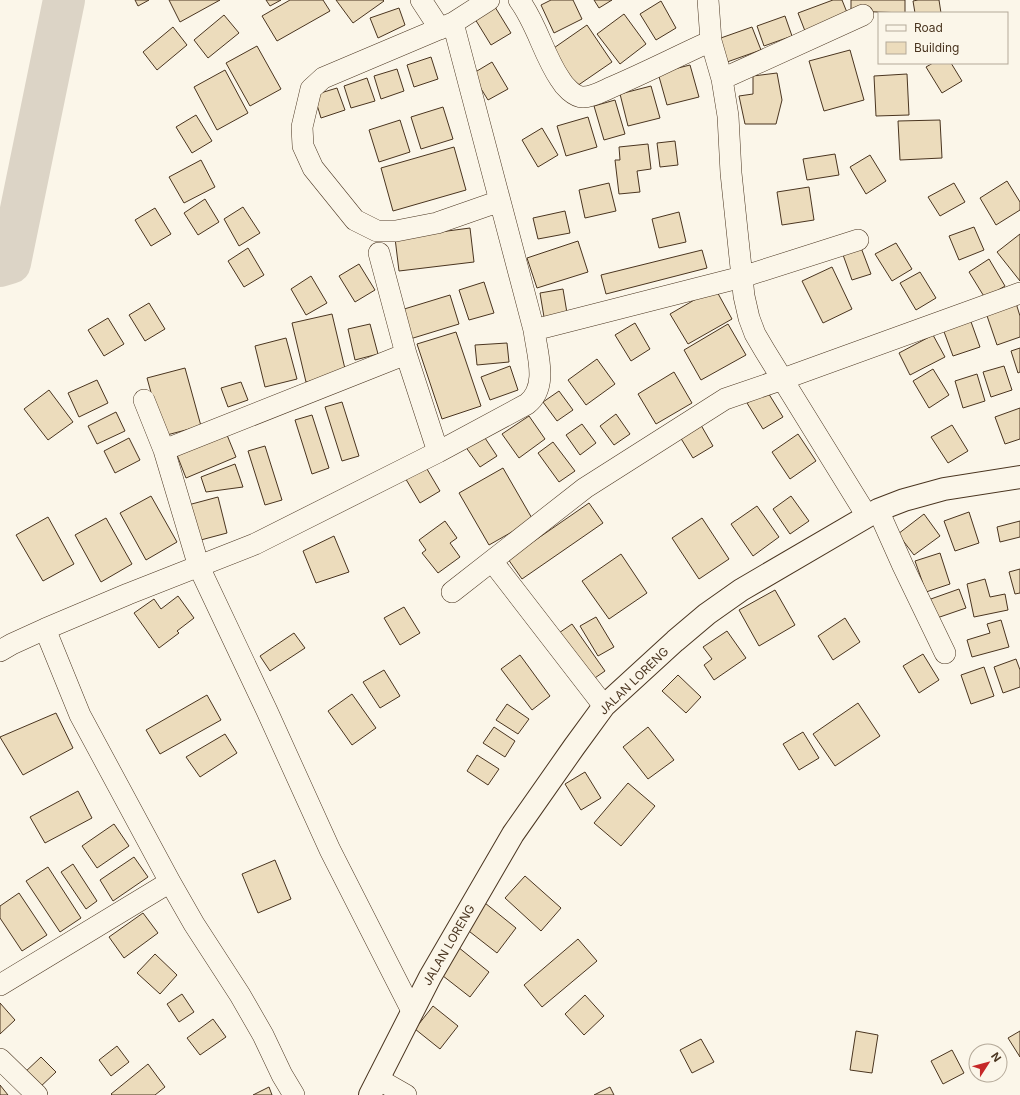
<svg xmlns="http://www.w3.org/2000/svg" width="1020" height="1095" font-family="Inter,sans-serif">
  <style>
    .lines { fill: none; stroke-linecap: round; stroke-linejoin: round }
    .river { stroke: #dcd4c6; stroke-width: 42 }
    .building { fill: #ecdcbc; stroke: #4a3520 }
    .street-casing { stroke: #4a3520; stroke-width: 22 }
    .secondary-casing { stroke: #4a3520; stroke-width: 24 }
    .street { stroke: #fbf6e9; stroke-width: 21 }
    .secondary { stroke: #fbf6e9; stroke-width: 22 }
    .labels { text-anchor: middle; stroke-width: 3; stroke-linejoin: round; paint-order: stroke }
    .street-label { font-size: 12px; fill: #4a3520; stroke: #fbf6e9 }
  </style>
  <rect width="100%" height="100%" fill="#fbf6e9"/>
  <g class="lines">
    <path class="river" d="M0 266 10 263 64 0"/>
  </g>
  <path class="building" d="M135 0H149L138 6Z
    M169 0H220L180 22Z
    M266 0H281L270 6Z
    M290 0H323L330 11 277 41 262 16Z
    M336 0H383L384 1 353 23Z
    M551 0H573L582 19 554 33 541 5Z
    M594 0H612L599 8Z
    M833 0H842L848 15 805 31 798 13Z
    M851 0H905V13L851 11Z
    M918 0H939L941 13H915L913 1Z
    M661 1 676 28 656 40 640 14Z
    M495 7 511 33 491 45 475 19Z
    M399 8 405 25 378 38 370 18Z
    M624 14 646 44 620 64 597 34Z
    M224 15 239 33 208 58 194 40Z
    M785 16 792 36 764 46 757 26Z
    M587 25 612 62 577 86 551 50Z
    M173 27 187 45 157 70 143 52Z
    M752 27 761 50 727 62 718 39Z
    M257 46 281 89 250 106 226 63Z
    M850 50 864 100 824 111 809 61Z
    M431 57 438 79 414 87 407 65Z
    M492 62 508 89 488 100 472 74Z
    M933 63H951L962 81 942 93 926 67Z
    M690 65 699 97 667 105 658 73Z
    M397 69 404 91 381 99 374 76Z
    M225 70 248 113 217 130 194 87Z
    M777 73 782 100 776 124H745L739 96 753 94V76Z
    M907 74 909 115 876 116 874 76Z
    M367 78 375 101 351 108 344 86Z
    M651 86 660 118 628 126 620 94Z
    M337 88 345 110 321 118 314 95Z
    M615 100 625 134 604 140 594 106Z
    M443 107 453 139 421 149 411 117Z
    M196 115 212 141 192 153 176 127Z
    M588 117 597 147 566 156 557 126Z
    M400 120 410 152 379 162 369 130Z
    M940 120 942 158 900 160 898 121Z
    M542 128 558 155 538 167 522 140Z
    M675 141 678 165 660 167 657 143Z
    M648 144 651 169 637 171 640 192 619 194 615 160H620L619 147Z
    M454 147 466 190 393 211 381 168Z
    M835 154 839 175 807 180 803 159Z
    M870 155 886 181 866 194 850 167Z
    M201 160 215 187 184 203 169 177Z
    M1007 181 1020 202V210L996 225 980 198Z
    M609 183 616 211 585 218 579 190Z
    M954 183 965 202 940 216 928 197Z
    M809 187 814 220 782 225 777 192Z
    M205 199 219 222 198 235 184 213Z
    M243 207 260 233 239 246 224 219Z
    M155 208 171 234 151 246 135 220Z
    M565 211 570 233 538 239 533 218Z
    M679 212 686 242 659 248 652 219Z
    M974 227 984 250 959 260 949 236Z
    M470 228 474 262 399 271 395 238Z
    M1020 234V281L997 252Z
    M578 241 588 272 537 288 527 258Z
    M896 243 912 269 892 281 875 254Z
    M860 245 871 274 852 280 842 252Z
    M248 248 264 275 244 287 228 261Z
    M702 250 707 268 606 294 601 275Z
    M989 259 1005 286 985 298 969 272Z
    M359 264 375 290 355 302 339 276Z
    M832 267 852 309 823 323 802 281Z
    M920 272 936 298 916 310 900 283Z
    M311 276 327 303 306 315 291 289Z
    M484 282 494 313 469 320 459 290Z
    M715 288 732 319 688 344 670 314Z
    M563 289 567 313 544 317 540 293Z
    M450 295 459 324 410 339 401 310Z
    M1015 300 1020 316V337L997 345 985 310Z
    M149 303 165 329 145 341 129 315Z
    M332 314 346 373 306 382 292 323Z
    M108 318 124 344 104 356 88 330Z
    M970 319 980 347 953 356 943 329Z
    M635 323 650 349 631 361 615 335Z
    M370 324 378 354 355 360 348 329Z
    M728 324 746 355 701 380 684 350Z
    M456 332 481 406 442 419 417 344Z
    M933 335 945 357 910 375 899 353Z
    M286 338 297 379 265 387 255 346Z
    M507 343 509 362 477 365 475 345Z
    M1020 348V372L1018 373 1011 351Z
    M597 359 615 384 586 405 568 380Z
    M510 366 518 390 490 400 481 377Z
    M1004 366 1012 390 991 397 983 372Z
    M185 368 201 426 163 436 147 378Z
    M933 369 949 395 929 408 913 381Z
    M674 372 692 403 656 424 638 394Z
    M977 374 985 401 963 408 955 381Z
    M97 380 108 403 79 417 68 393Z
    M241 382 248 400 228 407 221 388Z
    M49 390 73 422 48 440 24 409Z
    M559 391 573 410 557 421 543 402Z
    M767 391 783 417 763 429 747 403Z
    M342 402 359 456 342 461 325 407Z
    M1020 408V439L1005 444 995 417Z
    M116 412 125 431 97 444 88 426Z
    M616 414 630 434 614 445 600 426Z
    M312 415 329 468 312 474 295 420Z
    M529 416 545 439 519 458 502 434Z
    M698 420 713 446 693 458 677 432Z
    M582 424 596 443 580 455 566 435Z
    M952 425 968 451 948 463 931 437Z
    M798 434 816 461 790 479 772 452Z
    M227 435 236 457 186 478 177 455Z
    M483 435 497 456 480 467 465 446Z
    M129 438 140 460 115 473 104 451Z
    M553 442 575 471 559 482 538 453Z
    M265 446 282 500 265 505 248 451Z
    M235 464 243 487 206 492 201 477Z
    M424 464 440 491 420 503 404 476Z
    M503 468 533 520 489 545 459 493Z
    M151 496 177 542 146 560 120 513Z
    M791 496 809 521 790 534 773 509Z
    M218 497 227 533 197 541 188 505Z
    M589 503 603 523 522 579 508 559Z
    M757 506 779 537 753 556 731 524Z
    M969 512 979 543 955 551 944 521Z
    M924 514 940 536 914 555 898 534Z
    M48 517 74 564 43 581 16 535Z
    M106 518 132 564 101 582 75 535Z
    M702 518 729 559 699 579 672 538Z
    M445 521 457 538 450 543 460 557 438 573 422 553 426 550 419 540Z
    M1020 521V537L1000 542 997 527Z
    M334 536 349 572 316 583 303 551Z
    M940 553 950 584 926 592 915 561Z
    M621 554 647 593 609 619 582 581Z
    M1020 569V593L1015 594 1009 572Z
    M985 579 990 597 1005 594 1008 610 974 617 967 584Z
    M959 589 966 608 934 619 928 600Z
    M775 590 795 625 759 646 739 610Z
    M178 596 194 618 177 631 179 633 159 648 134 613 154 599 161 609Z
    M404 607 420 633 400 645 384 618Z
    M596 617 614 647 598 656 580 626Z
    M845 618 860 642 833 660 818 636Z
    M1001 620 1009 647 972 657 967 640 990 633 987 624Z
    M572 624 605 671 589 682 556 635Z
    M727 631 746 658 714 680 704 665 712 659 703 647Z
    M294 633 305 648 270 671 260 656Z
    M923 654 939 680 919 693 903 666Z
    M520 655 550 696 532 710 501 669Z
    M1016 659 1020 670V687L1003 693 994 667Z
    M984 667 994 696 971 704 961 675Z
    M384 670 400 696 380 708 363 682Z
    M678 675 701 697 686 713 662 691Z
    M352 694 376 728 352 745 328 711Z
    M207 695 221 720 160 754 146 730Z
    M858 703 880 736 835 766 813 734Z
    M507 704 529 719 518 734 496 720Z
    M56 713 73 748 23 775 0 737Z
    M494 727 515 741 505 757 483 743Z
    M648 727 674 760 648 779 623 747Z
    M803 732 819 758 799 770 783 744Z
    M225 734 237 753 200 777 186 757Z
    M477 755 499 769 488 785 467 771Z
    M585 772 601 798 581 810 565 784Z
    M628 783 655 806 621 846 594 823Z
    M78 791 92 818 45 843 30 817Z
    M114 824 129 846 97 868 82 846Z
    M134 857 148 877 113 901 100 880Z
    M275 860 291 899 258 913 242 874Z
    M73 864 97 901 86 909 61 872Z
    M48 867 81 918 60 932 26 881Z
    M525 876 561 908 541 931 505 898Z
    M19 893 47 935 22 951 0 918V906Z
    M485 903 516 928 497 953 465 928Z
    M143 913 158 933 124 958 109 937Z
    M578 939 597 961 542 1007 524 985Z
    M458 947 489 972 470 997 438 972Z
    M155 954 177 975 160 994 137 973Z
    M182 994 194 1012 179 1022 167 1004Z
    M585 995 604 1016 584 1035 565 1014Z
    M0 1003 15 1020 0 1034Z
    M433 1006 458 1026 440 1049 415 1029Z
    M213 1019 226 1037 200 1055 187 1038Z
    M856 1031 878 1035 872 1073 850 1070Z
    M1020 1031V1057L1008 1038Z
    M701 1039 714 1062 692 1073 680 1050Z
    M117 1046 129 1062 111 1076 99 1060Z
    M952 1050 964 1073 943 1084 931 1061Z
    M41 1057 56 1072 38 1089 23 1074Z
    M148 1064 165 1087 155 1095H112L111 1094Z
    M0 1085 8 1095H0Z
    M269 1087 272 1095H253Z
    M610 1087 614 1095H594Z"/>
  <g class="lines">
    <defs>
      <path id="street" d="M421 0 440 29
        M489 0 453 23 323 78 311 89 302 127 303 146 313 168 355 220 377 231H396L437 223 500 201
        M519 0C537 24 543 54 560 79 564 86 574 97 583 97 593 97 603 91 612 87 645 73 678 56 711 41
        M708 0 711 41 722 79 728 116 731 173 744 296 749 318 755 334 765 351 867 516
        M453 23 534 330
        M722 79 863 15
        M379 253 406 354 438 452
        M144 400 164 450 199 567 267 711 330 850 412 1011
        M164 450 406 354
        M878 510 903 566 945 653
        M492 561 604 706
        M452 592 585 488 725 399 783 379 1020 293
        M45 629 80 715 170 882 194 924 240 995 263 1035 282 1075 294 1095
        M0 651 12 644 45 629 128 594 255 544 438 452 527 404C549 387 537 354 534 330L742 277 858 240
        M0 985 170 882
        M0 1059 37 1095
        M378 1079 406 1095"/>
      <path id="secondary" d="M370 1095 430 977 513 834 574 747 604 706 675 641 707 614 741 590 878 510 904 500 944 489 1020 477"/>
    </defs>
    <use href="#street" class="street-casing"/>
    <use href="#secondary" class="secondary-casing"/>
    <use href="#street" class="street"/>
    <use href="#secondary" class="secondary"/>
  </g>
  <g class="labels">
    <g class="street-label">
      <text transform="translate(634 681) rotate(-44)" y="4">JALAN LORENG</text>
      <text transform="translate(449 945) rotate(-60)" y="4">JALAN LORENG</text>
    </g>
  </g>
  <rect x="878" y="12" width="130" height="52" fill="#fbf6e9" stroke="#b4a999"/>
  <rect x="886" y="25" width="20" height="6" fill="#fbf6e9" stroke="#b4a999"/>
  <text x="914" y="32" font-size="12" fill="#4a3520">Road</text>
  <rect x="886" y="42" width="20" height="12" fill="#ecdcbc" stroke="#b4a999"/>
  <text x="914" y="52" font-size="12" fill="#4a3520">Building</text>
  <g transform="translate(988 1063) rotate(54)"><circle r="19" fill="#fbf6e9" stroke="#b4a999"/>
  <path d="M0-3L7 15L0 10L-7 15Z" fill="#c62828"/>
  <text y="-6" font-size="11" font-weight="bold" text-anchor="middle" fill="#4a3520">N</text>
  </g>
</svg>
